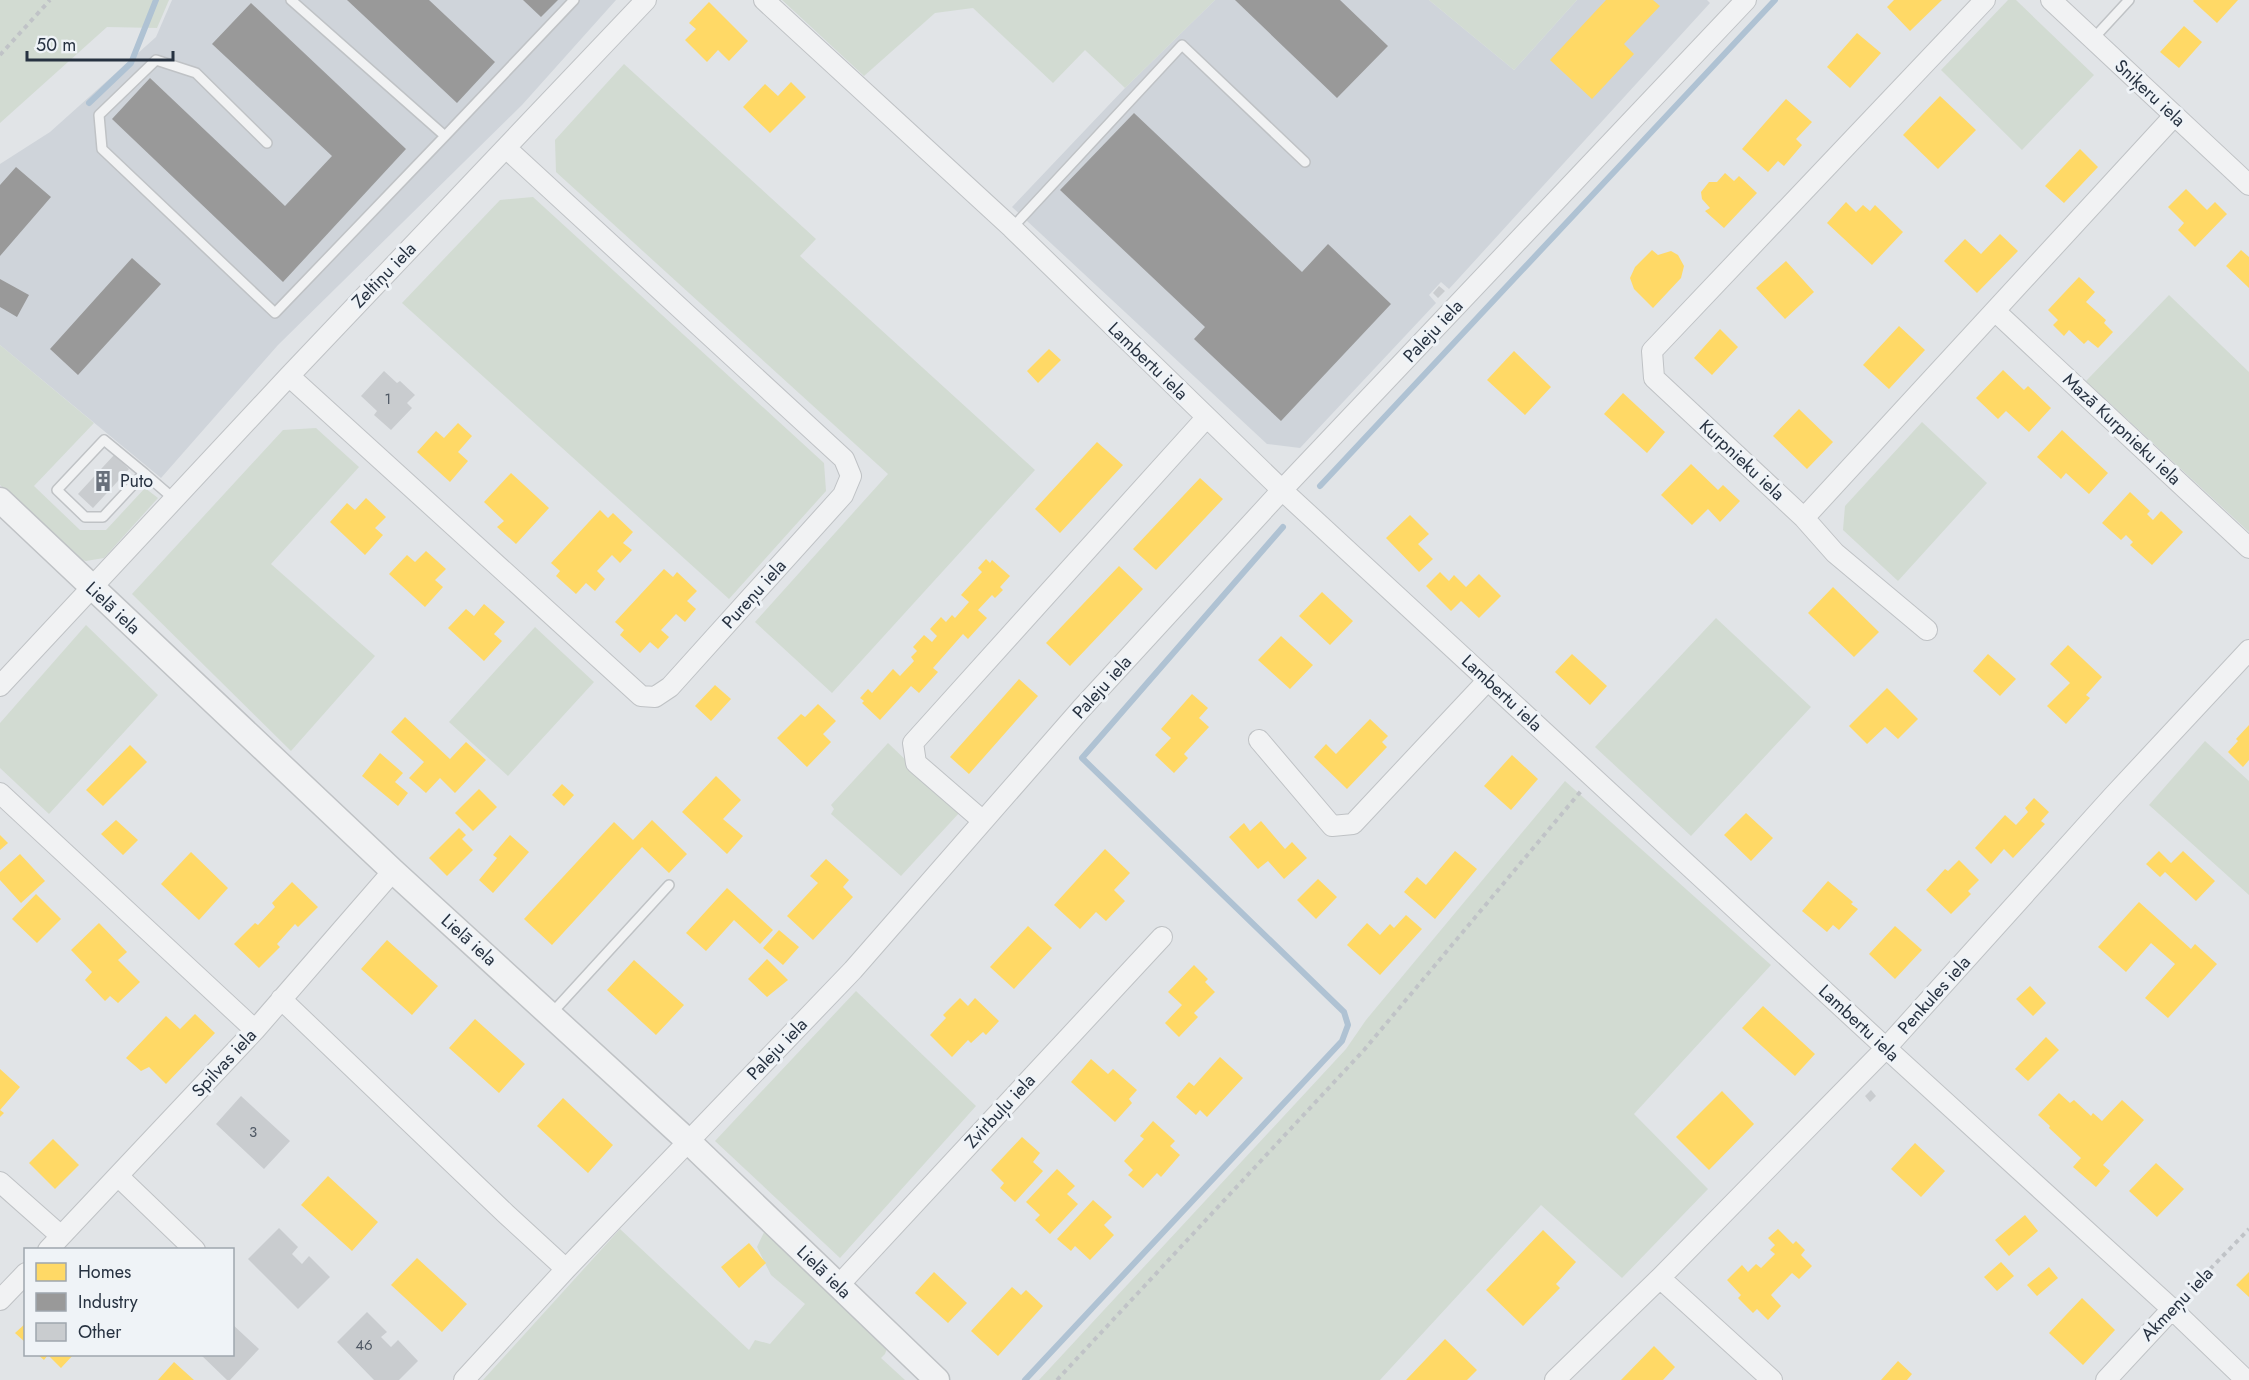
<svg xmlns="http://www.w3.org/2000/svg" width="2249" height="1380" font-family="Jost,sans-serif">
  <style>
    .built { fill: #cfd4da }
    .green { fill: #d2dbd2 }
    .homes { fill: #ffd966 }
    .industry { fill: #999 }
    .lines { fill: none; stroke-linecap: round; stroke-linejoin: round }
    .stream { stroke: #afc2d3; stroke-width: 6 }
    .building { fill: #c9cccf }
    .service-casing { stroke: #bfc2c5; stroke-width: 12 }
    .minor-casing { stroke: #bfc2c5; stroke-width: 22 }
    .tertiary-casing { stroke: #bfc2c5; stroke-width: 27 }
    .path { stroke: #c0c3c7; stroke-width: 4; stroke-dasharray: 4.5 4.5; stroke-linecap: butt }
    .service { stroke: #f1f2f3; stroke-width: 9 }
    .minor { stroke: #f1f2f3; stroke-width: 20 }
    .tertiary { stroke: #f1f2f3; stroke-width: 24 }
    .labels { text-anchor: middle; stroke-width: 6; stroke-linejoin: round; paint-order: stroke }
    .number-label { font-size: 15px; fill: #505965 }
    .street-label { font-size: 18px; fill: #273241; stroke: #eff3f7 }
    .poi-label { font-size: 18px; fill: #273241; stroke: #eff3f7; text-anchor: start }
  </style>
  <rect width="100%" height="100%" fill="#e1e4e7"/>
  <path class="built" d="M172 0H616L522 105 278 345 161 478 0 345V164L50 132 156 37Z
    M1215 0H1429L1514 70 1577 0H1707L1710 3 1449 289 1441 282 1429 295 1436 303 1300 448 1267 444 1012 207 1125 88Z"/>
  <path class="green" d="M0 0H169L157 28 107 27 0 123Z
    M782 0H1215L1125 88 1085 50 1053 83 973 8 935 13 864 76Z
    M1429 0H1577L1514 70Z
    M2008 0H2016L2094 75 2022 150 1941 70Z
    M624 64 816 239 800 256 1035 470 832 693 755 622 888 474 556 172 555 140Z
    M533 197 824 463 826 491 729 599 402 303 500 200Z
    M2169 295 2249 372V532L2086 381Z
    M0 345 94 423 34 486 80 530H106L145 488 158 498 104 558 86 561 74 558 0 485Z
    M1922 422 1987 483 1898 581 1843 530 1845 506Z
    M316 428 359 467 271 564 375 656 291 751 132 594 283 430Z
    M1716 618 1811 707 1691 836 1595 747Z
    M86 625 158 695 49 814 0 768V723Z
    M535 627 594 682 508 776 449 722Z
    M2205 741 2249 781V895L2149 805Z
    M888 743 960 812 901 876 831 814 834 809 831 805Z
    M1565 781 1771 965 1634 1114 1708 1189 1622 1278 1541 1205 1380 1380H1039L1346 1049 1366 1020Z
    M856 991 976 1106 840 1258 715 1141Z
    M620 1229 749 1350 755 1340 770 1344 805 1304 771 1275 757 1247 765 1230 888 1345 885 1354 881 1358 905 1380H483Z"/>
  <path class="homes" d="M1606 0H1653L1660 6 1624 44 1634 54 1592 99 1550 60Z
    M1894 0H1942L1910 31 1887 7Z
    M2194 0H2238L2217 23 2193 1Z
    M709 2 748 41 729 61 718 50 707 62 685 40 696 29 689 23Z
    M2184 26 2202 42 2179 68 2160 52Z
    M1857 33 1881 53 1850 88 1827 67Z
    M791 82 806 97 770 133 743 107 765 84 778 96Z
    M1940 96 1976 130 1938 169 1903 135Z
    M1786 99 1812 122 1796 139 1802 145 1784 166 1778 161 1768 172 1742 149Z
    M2080 149 2098 167 2064 203 2045 186Z
    M1725 173 1734 181 1739 176 1757 193 1724 228 1705 211 1710 208 1702 199 1701 192 1709 182H1717Z
    M2186 189 2207 210 2215 202 2227 214 2195 247 2178 230 2184 223 2168 207Z
    M1846 202 1856 212 1863 205 1870 211 1875 205 1903 232 1872 265 1827 223Z
    M2000 234 2018 251 1977 293 1944 261 1965 239 1981 254Z
    M1652 250 1658 255 1671 251 1678 255 1684 266 1681 278 1653 308 1634 289 1630 278 1635 267Z
    M2241 250 2249 257V288L2226 266Z
    M1786 261 1814 292 1785 319 1756 288Z
    M2079 277 2095 292 2086 302 2106 320 2104 323 2113 332 2098 348 2088 340 2084 344 2069 330 2064 336 2053 325 2058 320 2048 310Z
    M1899 326 1925 350 1889 389 1863 365Z
    M1720 329 1738 347 1712 375 1694 358Z
    M1049 349 1061 360 1038 383 1027 371Z
    M1514 351 1551 387 1525 415 1487 380Z
    M2003 370 2024 390 2028 386 2051 408 2029 432 2006 411 1998 419 1976 398Z
    M1623 393 1665 432 1647 453 1604 414Z
    M1799 409 1833 442 1807 469 1773 436Z
    M458 423 472 436 458 452 468 461 450 482 417 452 436 431 444 438Z
    M2062 430 2108 473 2089 494 2066 473 2061 479 2037 457Z
    M1097 442 1123 465 1060 533 1035 509Z
    M1691 464 1718 490 1723 485 1740 501 1720 522 1708 509 1692 525 1661 495Z
    M511 473 549 508 516 544 497 527 504 521 484 502Z
    M1200 478 1223 499 1156 570 1133 549Z
    M2130 492 2150 511 2147 514 2153 520 2161 511 2183 532 2152 565 2130 545 2133 542 2126 535 2121 540 2102 523Z
    M366 498 386 517 375 528 383 535 365 555 330 522 347 503 355 510Z
    M600 510 608 518 613 513 633 532 623 543 632 550 620 563 612 555 597 571 605 579 595 591 586 583 576 594 556 576 560 571 551 563Z
    M1410 515 1429 534 1418 544 1433 559 1419 572 1386 538Z
    M426 551 446 569 435 580 443 587 425 607 389 574 407 555 415 562Z
    M986 559 990 563 992 560 1010 576 1000 587 1003 590 995 598 992 595 978 610 987 618 968 639 963 634 933 668 938 672 919 693 911 686 880 720 862 703 864 701 860 698 868 689 872 693 893 669 900 676 914 661 911 657 917 651 913 647 924 635 932 642 937 636 930 629 941 617 946 622 952 615 955 618 969 602 961 595 982 572 978 568Z
    M1119 566 1143 589 1070 666 1046 643Z
    M664 569 673 577 677 572 697 591 687 601 696 609 685 622 676 614 661 630 669 637 658 649 650 642 640 653 620 635 624 630 615 622Z
    M1440 572 1449 581 1454 575 1466 587 1479 574 1501 596 1479 618 1461 601 1451 611 1426 586Z
    M1833 587 1879 632 1854 657 1808 613Z
    M1322 592 1353 621 1330 645 1299 616Z
    M484 604 505 622 494 634 502 641 484 661 448 628 466 609 474 616Z
    M1281 636 1313 665 1290 689 1258 660Z
    M2068 645 2102 677 2086 695 2090 698 2066 724 2047 706 2070 683 2050 664Z
    M1572 654 1607 686 1590 705 1555 672Z
    M1988 654 2016 679 2000 696 1973 671Z
    M1019 679 1038 696 969 774 950 757Z
    M715 685 731 699 711 721 695 706Z
    M1887 688 1918 719 1898 739 1885 727 1867 744 1849 726Z
    M1192 694 1208 708 1199 718 1209 727 1184 754 1188 758 1174 773 1155 755 1171 738 1161 729Z
    M818 704 836 721 823 734 831 742 807 767 777 738 801 714 805 717Z
    M405 717 450 759 466 742 486 760 455 793 440 778 426 793 409 778 424 762 391 732Z
    M1370 719 1388 736 1382 742 1387 747 1347 789 1314 757 1326 744 1336 754Z
    M2249 725V760L2243 767 2228 752 2238 741 2236 739Z
    M130 745 147 762 103 806 86 790Z
    M380 753 403 773 395 782 408 793 398 806 362 776Z
    M1512 755 1538 779 1511 810 1484 786Z
    M716 776 741 800 723 819 743 836 727 854 682 812Z
    M562 784 574 795 564 806 552 795Z
    M479 789 497 807 473 831 455 813Z
    M2034 798 2049 812 2041 821 2045 824 2013 858 2004 849 1991 864 1975 848 2005 815 2016 825 2028 812 2025 808Z
    M1746 813 1773 838 1751 861 1724 835Z
    M116 820 138 840 123 855 101 834Z
    M652 820 687 854 669 873 642 847 552 945 524 919 614 822 633 840Z
    M1261 821 1285 849 1292 842 1307 858 1284 879 1268 861 1258 869 1229 837 1244 823 1250 831Z
    M459 828 466 835 462 839 473 850 447 876 429 858Z
    M0 835 8 843 0 850Z
    M510 835 529 852 493 893 479 880 497 858 493 855Z
    M1105 849 1130 873 1114 890 1125 901 1106 921 1096 912 1080 929 1054 905Z
    M1455 851 1477 869 1435 919 1404 892 1417 877 1426 885Z
    M2159 851 2171 863 2183 851 2215 881 2196 901 2165 872 2160 877 2146 864Z
    M191 852 228 888 199 920 161 884Z
    M20 854 45 881 21 903 0 880V872Z
    M826 859 849 880 843 887 853 897 813 940 787 916 818 883 810 876Z
    M1959 860 1979 880 1968 891 1971 894 1951 914 1926 890 1945 869 1948 871Z
    M1318 879 1337 897 1316 919 1297 900Z
    M1828 881 1853 902 1851 904 1858 909 1839 930 1833 925 1827 932 1802 911Z
    M292 882 318 907 298 927 295 924 277 944 280 947 259 968 234 944 255 923 258 925 275 907 272 903Z
    M727 888 773 930 760 944 734 920 706 951 686 933Z
    M36 894 61 919 37 943 12 919Z
    M2139 902 2191 949 2195 944 2217 964 2168 1018 2145 998 2175 964 2151 943 2126 972 2098 947Z
    M1406 915 1422 929 1380 975 1347 945 1367 923 1380 935 1390 924 1394 928Z
    M99 923 127 952 118 960 140 982 118 1003 110 996 105 1001 85 980 92 972 71 950Z
    M1028 926 1052 948 1014 989 990 967Z
    M1895 926 1922 950 1895 979 1869 954Z
    M779 930 799 947 783 965 763 948Z
    M387 940 438 986 412 1015 361 969Z
    M767 959 788 980 767 997 748 979Z
    M634 960 684 1005 656 1035 607 990Z
    M1194 965 1208 979 1205 982 1215 992 1194 1013 1198 1017 1179 1037 1165 1023 1182 1005 1168 992Z
    M2030 986 2046 1003 2033 1016 2016 999Z
    M960 998 968 1006 975 998 999 1021 986 1035 983 1032 971 1043 968 1040 952 1057 930 1035 946 1018 943 1015Z
    M1763 1006 1815 1054 1795 1076 1742 1028Z
    M195 1014 215 1033 166 1084 149 1067 141 1071 126 1058 166 1016 180 1029Z
    M475 1019 525 1064 499 1093 449 1048Z
    M2046 1037 2059 1050 2028 1081 2015 1069Z
    M1220 1057 1243 1078 1207 1117 1200 1110 1196 1115 1176 1097 1189 1082 1194 1086Z
    M1091 1059 1108 1074 1113 1069 1137 1090 1129 1099 1132 1103 1115 1122 1071 1082Z
    M0 1069 20 1087 0 1110 4 1113 0 1117Z
    M1722 1091 1754 1124 1709 1170 1676 1137Z
    M2059 1093 2070 1103 2074 1100 2091 1116 2093 1113 2102 1121 2122 1100 2144 1120 2103 1165 2110 1171 2096 1187 2073 1167 2081 1158 2049 1128 2050 1126 2038 1115Z
    M563 1098 613 1145 588 1173 537 1126Z
    M1153 1121 1175 1141 1170 1146 1180 1155 1161 1177 1157 1173 1143 1188 1128 1175 1133 1170 1124 1161 1144 1139 1140 1136Z
    M1022 1137 1040 1153 1033 1162 1043 1171 1015 1202 1000 1188 1004 1183 991 1170Z
    M53 1139 79 1165 55 1189 29 1163Z
    M1915 1143 1945 1171 1921 1197 1891 1169Z
    M2156 1163 2184 1189 2157 1217 2129 1191Z
    M1057 1169 1075 1186 1067 1194 1078 1204 1050 1234 1035 1220 1040 1215 1026 1202Z
    M328 1176 378 1222 352 1251 301 1205Z
    M1093 1200 1112 1217 1104 1225 1114 1235 1090 1260 1075 1246 1071 1251 1057 1239Z
    M2025 1215 2038 1231 2009 1256 1995 1240Z
    M1778 1229 1793 1244 1796 1241 1805 1250 1801 1255 1812 1266 1799 1279 1792 1273 1771 1295 1781 1306 1768 1320 1757 1309 1753 1313 1738 1298 1741 1295 1727 1280 1742 1265 1748 1272 1756 1264 1761 1268 1775 1254 1770 1250 1775 1245 1768 1238Z
    M1543 1230 1576 1262 1556 1284 1560 1288 1523 1326 1486 1290Z
    M749 1243 766 1263 739 1288 721 1267Z
    M417 1258 467 1304 442 1332 391 1285Z
    M2001 1262 2014 1276 1997 1291 1984 1277Z
    M2049 1267 2058 1278 2037 1296 2027 1285Z
    M934 1272 967 1303 948 1323 915 1293Z
    M2249 1272V1297L2236 1285Z
    M1012 1287 1021 1295 1026 1290 1043 1306 998 1356 971 1331Z
    M2082 1298 2115 1330 2083 1365 2049 1333Z
    M26 1323V1343L15 1333Z
    M1445 1339 1477 1370 1467 1380H1406Z
    M1654 1346 1675 1367 1663 1380H1621Z
    M37 1354H74L61 1368 48 1355 44 1360Z
    M1898 1361 1912 1374 1907 1380H1881Z
    M174 1362 194 1380H158Z"/>
  <path class="industry" d="M347 0H429L495 62 457 103Z
    M523 0H558L541 17Z
    M1235 0H1340L1388 46 1337 98Z
    M251 3 406 149 283 282 112 119 150 78 285 206 332 156 212 44Z
    M1134 113 1302 272 1328 244 1391 304 1281 421 1194 339 1205 327 1060 190Z
    M16 167 51 197 0 256V185Z
    M132 258 161 284 78 375 50 349Z
    M0 279 29 295 17 317 0 307Z"/>
  <g class="lines">
    <path class="stream" d="M89 103 131 63 156 0
      M1320 486 1775 0
      M1025 1380 1342 1041 1348 1025 1344 1012 1082 758 1283 527"/>
  </g>
  <path class="building" d="M1439 286 1445 291 1438 298 1433 293Z
    M384 371 397 383 400 381 415 395 407 403 412 408 391 430 374 415 377 411 361 396Z
    M114 455 129 469 93 508 78 494Z
    M1871 1090 1876 1096 1870 1102 1865 1096Z
    M241 1096 290 1141 264 1169 216 1124Z
    M279 1228 298 1247 292 1254 302 1264 309 1256 330 1277 298 1309 248 1259Z
    M367 1312 387 1332 381 1337 391 1347 398 1340 418 1361 399 1380H374L337 1342Z
    M232 1324 259 1349 230 1380H227L200 1354H232Z"/>
  <g class="lines">
    <defs>
      <path id="service" d="M291 0 445 136 574 0
        M2093 39 2129 0
        M267 143 196 73 156 60 99 115 102 149 275 313 445 136
        M1012 228 1182 45 1305 162
        M144 473 104 440 57 490 85 517H103L144 473 174 499
        M551 1014 669 885"/>
      <path id="minor" d="M764 0 1012 228 1282 490 1886 1048 2172 1309 2246 1380
        M2051 0 2249 185
        M1995 311 2249 548
        M289 376 641 696 655 697 670 687 843 495 851 476 844 459 506 148
        M1804 518 2174 116
        M1927 630 1835 553 1804 518 1654 378 1652 351 1985 0
        M0 686 289 376 646 0
        M1259 740 1332 826 1353 824 1488 680
        M0 793 255 1030
        M983 821 916 763 913 743 1206 418
        M281 999 506 1214 566 1269
        M119 1177 195 1250
        M0 1182 61 1236
        M48 1250 255 1030 393 871
        M1660 1278 1772 1380
        M838 1286 1162 937
        M0 1300 26 1273
        M464 1380 566 1269 853 970 1081 709 1282 490 1746 0
        M1555 1380 1660 1278 1886 1048 2113 796 2249 650
        M2106 1380 2172 1309"/>
      <path id="tertiary" d="M0 500 393 871 688 1141 937 1380"/>
    </defs>
    <use href="#service" class="service-casing"/>
    <use href="#minor" class="minor-casing"/>
    <use href="#tertiary" class="tertiary-casing"/>
    <path class="path" d="M0 55 50 0
      M2185 1295 2249 1229
      M1057 1380 1364 1050 1581 791"/>
    <use href="#service" class="service"/>
    <use href="#minor" class="minor"/>
    <use href="#tertiary" class="tertiary"/>
  </g>
  <defs>
    <symbol id="building-bare" viewBox="-9 -9 18 18"><path d="M-4-6H4V6H1V3H-1V6H-4ZM-2.5-4.3h1.7v1.8h-1.7ZM.8-4.3h1.7v1.8H.8ZM-2.5-1h1.7V.8h-1.7ZM.8-1h1.7V.8H.8Z" fill="#68707b" stroke="#eff3f7" stroke-width="2.5" paint-order="stroke"/></symbol>
  </defs>
  <g fill-rule="evenodd">
    <use href="#building-bare" x="88" y="466" width="30" height="30"/>
  </g>
  <g class="labels">
    <g class="number-label">
      <text x="388" y="404">1</text>
      <text x="253" y="1137">3</text>
      <text x="364" y="1350">46</text>
    </g>
    <g class="street-label">
      <text transform="translate(2150 93) rotate(43)" y="6">Sniķeru iela</text>
      <text transform="translate(384 275) rotate(-46)" y="6">Zeltiņu iela</text>
      <text transform="translate(1433 331) rotate(-47)" y="6">Paleju iela</text>
      <text transform="translate(1148 361) rotate(44)" y="6">Lambertu iela</text>
      <text transform="translate(2122 429) rotate(43)" y="6">Mazā Kurpnieku iela</text>
      <text transform="translate(1742 460) rotate(43)" y="6">Kurpnieku iela</text>
      <text transform="translate(754 594) rotate(-48)" y="6">Pureņu iela</text>
      <text transform="translate(113 608) rotate(43)" y="6">Lielā iela</text>
      <text transform="translate(1102 687) rotate(-48)" y="6">Paleju iela</text>
      <text transform="translate(1502 693) rotate(43)" y="6">Lambertu iela</text>
      <text transform="translate(469 940) rotate(42)" y="6">Lielā iela</text>
      <text transform="translate(1934 995) rotate(-48)" y="6">Penkules iela</text>
      <text transform="translate(1859 1023) rotate(43)" y="6">Lambertu iela</text>
      <text transform="translate(777 1049) rotate(-46)" y="6">Paleju iela</text>
      <text transform="translate(224 1063) rotate(-47)" y="6">Spilvas iela</text>
      <text transform="translate(1000 1111) rotate(-47)" y="6">Zvirbuļu iela</text>
      <text transform="translate(824 1272) rotate(44)" y="6">Lielā iela</text>
      <text transform="translate(2177 1304) rotate(-46)" y="6">Akmeņu iela</text>
    </g>
    <g class="poi-label">
      <text x="120" y="487">Puto</text>
    </g>
  </g>
  <rect x="24" y="1248" width="210" height="108" fill="#eff3f7" stroke="#9fa6ae" stroke-width="1.5"/>
  <rect x="36" y="1263" width="30" height="18" fill="#ffd966" stroke="#9fa6ae" stroke-width="1.5"/>
  <text x="78" y="1278" font-size="18" fill="#273241">Homes</text>
  <rect x="36" y="1293" width="30" height="18" fill="#999999" stroke="#9fa6ae" stroke-width="1.5"/>
  <text x="78" y="1308" font-size="18" fill="#273241">Industry</text>
  <rect x="36" y="1323" width="30" height="18" fill="#c9cccf" stroke="#9fa6ae" stroke-width="1.5"/>
  <text x="78" y="1338" font-size="18" fill="#273241">Other</text>
  <path d="M27 51v9h146v-9" fill="none" stroke="#273241" stroke-width="3"/>
  <text x="36" y="51" font-size="18" fill="#273241" stroke="#eff3f7" stroke-width="4.5" paint-order="stroke">50 m</text>
</svg>
